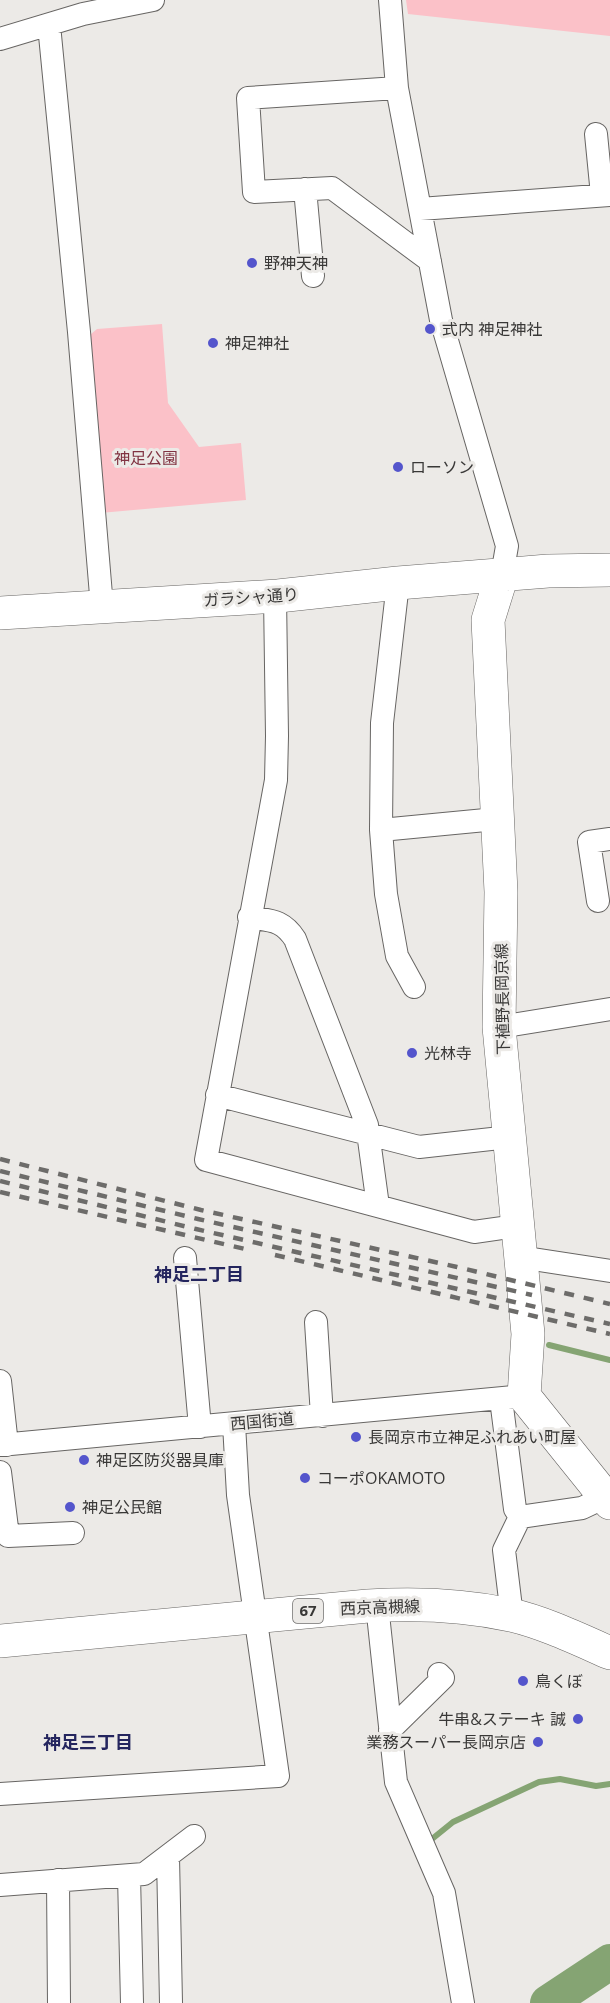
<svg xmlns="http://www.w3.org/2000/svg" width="610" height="2003" font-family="'Open Sans','Noto Sans JP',sans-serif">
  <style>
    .green { fill: #fbc1c8 }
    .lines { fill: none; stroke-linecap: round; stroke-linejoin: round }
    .stream { stroke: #85a473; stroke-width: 6 }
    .river { stroke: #85a473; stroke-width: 36 }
    .street-casing { stroke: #676563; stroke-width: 24 }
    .secondary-casing { stroke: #676563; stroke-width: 34 }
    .primary-casing { stroke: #676563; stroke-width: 34 }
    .street { stroke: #fff; stroke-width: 22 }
    .secondary { stroke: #fff; stroke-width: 33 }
    .primary { stroke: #fff; stroke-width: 33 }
    .rail { stroke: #6d6c6a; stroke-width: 4.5; stroke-dasharray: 10 10; stroke-linecap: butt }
    .poi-dot { fill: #5455cc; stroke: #eceae7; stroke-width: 2 }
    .labels { text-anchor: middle; stroke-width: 6; stroke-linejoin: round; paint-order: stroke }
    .shield { fill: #eceae7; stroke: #6f6d6c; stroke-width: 1.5 }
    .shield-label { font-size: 15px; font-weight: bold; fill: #393837 }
    .poi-label { font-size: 16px; fill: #393837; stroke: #eceae7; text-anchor: start }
    .park-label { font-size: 16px; fill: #813342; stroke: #eceae7 }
    .street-label { font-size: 16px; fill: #393837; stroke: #eceae7 }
    .neighbourhood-label { font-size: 18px; font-weight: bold; fill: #24255e; stroke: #eceae7 }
  </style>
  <rect width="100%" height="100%" fill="#eceae7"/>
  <path class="green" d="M406 0H610V36L408 14Z
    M162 324 168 403 199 447 241 443 246 500 100 513 84 340 97 329Z"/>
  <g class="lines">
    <path class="stream" d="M549 1345 610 1360
      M432 1839 453 1822 539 1782 560 1779 596 1786 610 1784"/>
    <path class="river" d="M548 2003 610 1962"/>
    <defs>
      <path id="street" d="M390 0 397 88 441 320 507 546 502 575
        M49 25 79 332 102 607
        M0 39 83 14 153 0
        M397 88 248 98 254 192 332 188 430 261
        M596 134 602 195
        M305 189 313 276
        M420 209 610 195
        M398 583 382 723 381 830 386 894 397 956 414 987
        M275 596 277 736 276 780 206 1160 474 1232 517 1226
        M381 830 496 819
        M598 901 589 842 610 839
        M249 917C270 921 282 919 295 939L367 1125 378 1206
        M499 1027 610 1009
        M217 1095 419 1147 510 1137
        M520 1257 610 1271
        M185 1258 200 1427
        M316 1322 322 1416
        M0 1381 7 1445
        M501 1399 515 1509 520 1517
        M0 1445 524 1396
        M0 1472 8 1536 73 1533
        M377 1605 396 1782 444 1893 463 2003
        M512 1616 504 1550 520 1517 582 1508 605 1497
        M390 1730 443 1678 439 1674
        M0 1794 278 1776 238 1495 234 1424
        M168 1857 171 2003
        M129 1876 132 2003
        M58 1880 59 2003
        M0 1885 144 1874 194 1836"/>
      <path id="secondary" d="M502 575 488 620 501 892 499 1027 528 1334 524 1396 610 1503
        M0 613 278 596 398 583 548 571 610 570"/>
      <path id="primary" d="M0 1641 368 1606C415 1603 464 1605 511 1615 545 1623 578 1639 610 1653"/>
    </defs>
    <use href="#street" class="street-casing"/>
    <use href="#secondary" class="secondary-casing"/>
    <use href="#primary" class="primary-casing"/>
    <use href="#street" class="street"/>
    <use href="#secondary" class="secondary"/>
    <use href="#primary" class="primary"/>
    <path class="rail" d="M0 1159 201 1210 457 1267 610 1304
      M0 1171 198 1219 532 1295
      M0 1181 196 1229 610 1324
      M0 1192 245 1249
      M275 1255 610 1334"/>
  </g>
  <g class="poi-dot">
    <circle cx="252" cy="263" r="6"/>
    <circle cx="430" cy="329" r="6"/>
    <circle cx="213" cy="343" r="6"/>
    <circle cx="398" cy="467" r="6"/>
    <circle cx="412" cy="1053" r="6"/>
    <circle cx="356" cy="1437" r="6"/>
    <circle cx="84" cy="1460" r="6"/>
    <circle cx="305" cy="1478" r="6"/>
    <circle cx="70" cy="1507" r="6"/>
    <circle cx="523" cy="1681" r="6"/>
    <circle cx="578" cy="1719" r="6"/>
    <circle cx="538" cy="1742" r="6"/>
  </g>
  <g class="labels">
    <rect class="shield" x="293" y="1599" width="30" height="24" rx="4.5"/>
    <g class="shield-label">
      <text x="308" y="1616">67</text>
    </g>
    <g class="poi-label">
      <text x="264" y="269">野神天神</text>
      <text x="442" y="335">式内 神足神社</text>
      <text x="225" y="349">神足神社</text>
      <text x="410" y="473">ローソン</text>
      <text x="424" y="1059">光林寺</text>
      <text x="368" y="1443">長岡京市立神足ふれあい町屋</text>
      <text x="96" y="1466">神足区防災器具庫</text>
      <text x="317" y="1484">コーポOKAMOTO</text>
      <text x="82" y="1513">神足公民館</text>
      <text x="535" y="1687">鳥くぼ</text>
      <text x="566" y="1725" text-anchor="end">牛串&amp;ステーキ 誠</text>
      <text x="526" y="1748" text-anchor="end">業務スーパー長岡京店</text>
    </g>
    <g class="park-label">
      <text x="146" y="464">神足公園</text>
    </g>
    <g class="street-label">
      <text transform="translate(251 597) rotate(-4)" y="6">ガラシャ通り</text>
      <text transform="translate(502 999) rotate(-91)" y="6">下植野長岡京線</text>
      <text transform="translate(262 1421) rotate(-5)" y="6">西国街道</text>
      <text transform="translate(380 1607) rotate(-2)" y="6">西京高槻線</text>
    </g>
    <g class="neighbourhood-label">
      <text x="199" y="1281">神足二丁目</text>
      <text x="88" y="1749">神足三丁目</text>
    </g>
  </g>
</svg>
